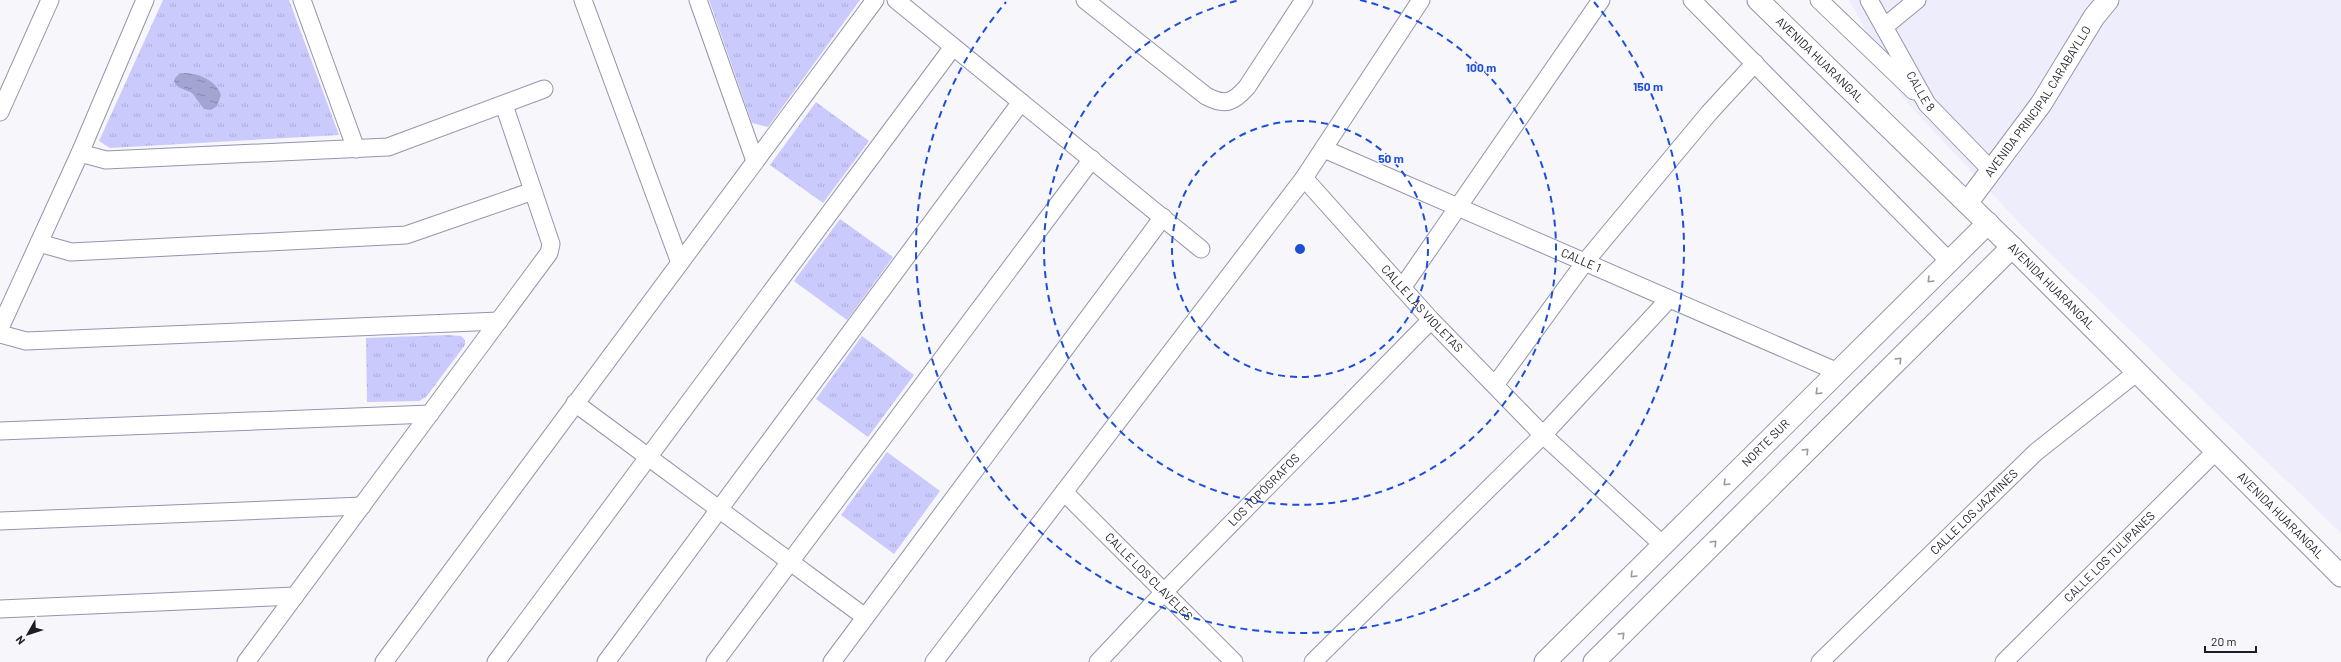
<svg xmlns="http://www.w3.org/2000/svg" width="2341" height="662" font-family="Barlow,sans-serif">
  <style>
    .built { fill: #ededfb }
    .park { fill: url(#park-tufts) }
    .water { fill: url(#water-ripples) }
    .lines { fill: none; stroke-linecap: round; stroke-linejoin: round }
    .minor-casing { stroke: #9494ad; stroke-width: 19 }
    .tertiary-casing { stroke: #9494ad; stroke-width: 23 }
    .minor { stroke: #fff; stroke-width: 17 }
    .tertiary { stroke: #fff; stroke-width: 21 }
    .oneway { stroke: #99999d }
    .ring { fill: none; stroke: #1d4ed8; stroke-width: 2; stroke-dasharray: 7 5 }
    .labels { text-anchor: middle; stroke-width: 3; stroke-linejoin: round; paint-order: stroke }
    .street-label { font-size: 12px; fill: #1c1c26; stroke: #f6f6fb }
    .centre { fill: #1d4ed8; stroke: #f6f6fb; stroke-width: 2 }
    .ring-label { font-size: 12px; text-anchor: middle; font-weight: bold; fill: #1d4ed8; stroke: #f6f6fb; stroke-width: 3; stroke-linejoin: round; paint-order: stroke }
  </style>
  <defs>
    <pattern id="park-tufts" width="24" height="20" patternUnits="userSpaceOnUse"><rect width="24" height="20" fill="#cacafc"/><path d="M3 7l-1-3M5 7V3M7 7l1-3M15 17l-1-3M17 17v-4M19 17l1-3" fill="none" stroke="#adadd8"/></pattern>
    <pattern id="water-ripples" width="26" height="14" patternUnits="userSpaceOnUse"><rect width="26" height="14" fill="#a4a4d3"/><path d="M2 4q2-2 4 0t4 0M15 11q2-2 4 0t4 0" fill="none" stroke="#8585ab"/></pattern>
  </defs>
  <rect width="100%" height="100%" fill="#f6f6fb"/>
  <path class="built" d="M1849 0H2341V533L2027 231 1903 98Z"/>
  <path class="park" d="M163 0H289L339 135 110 148 99 141Z
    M709 0H860L768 127 752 123Z
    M816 102 869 141 823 203 770 165Z
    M840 219 893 257 847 320 794 281Z
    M447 335 461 336 465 340V345L426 397 419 401 367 402 366 338Z
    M862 336 914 375 868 437 816 399Z
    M887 452 940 491 894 554 841 515Z"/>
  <path class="water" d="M180 73C196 72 216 79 221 95L217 106 211 110 204 109 192 93 178 87 174 82 175 78Z"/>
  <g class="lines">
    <defs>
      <g id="minor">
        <path d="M302 0 356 149"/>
        <path d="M583 0 680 263"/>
        <path d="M698 0 755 161"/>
        <path d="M896 0 1201 249"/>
        <path d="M1085 0 1206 96C1225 106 1233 103 1247 87L1304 0"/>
        <path d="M1692 0 1949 261"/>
        <path d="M1819 0 1914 91"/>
        <path id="s1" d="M1869 0 1927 104 1991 170"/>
        <path d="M1884 27 1917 0"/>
        <path d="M0 112 50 0"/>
        <path id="s2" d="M1324 149 1838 372"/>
        <path d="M80 153 106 160 388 147 544 89"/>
        <path id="s3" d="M1304 178 1431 320 1543 435 1663 545"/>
        <path d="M39 243 71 252 406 235 533 191"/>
        <path d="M1402 288 1601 0"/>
        <path d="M0 328 80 153 145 0"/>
        <path d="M0 334 26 341 499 321"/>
        <path d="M1495 385 1585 262 1709 113 1755 63"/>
        <path d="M575 403 865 617"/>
        <path d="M0 431 430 414"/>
        <path id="s4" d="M1064 492 1234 662"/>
        <path d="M0 521 362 506"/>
        <path d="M0 609 295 596"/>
        <path d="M246 662 549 253 551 244 504 105"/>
        <path d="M384 662 875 0"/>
        <path d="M496 662 953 47"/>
        <path d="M606 662 1021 102"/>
        <path d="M715 662 1092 159"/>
        <path d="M832 662 1163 217"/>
        <path d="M934 662 1304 178 1421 0"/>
        <path id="s5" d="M1098 662 1164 592 1431 320"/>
        <path d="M1313 662 1543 435 1669 299"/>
        <path id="s6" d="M1820 662 2036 452 2136 373"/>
        <path id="s7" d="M2004 662 2215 452"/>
      </g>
      <g id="tertiary">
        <path id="s8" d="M1758 0 2012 247 2341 576"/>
        <path id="s9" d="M1967 203 2041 104 2094 17 2108 0"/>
        <path id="s10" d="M1545 662 1988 223"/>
        <path d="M1594 662 2012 247"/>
      </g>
    </defs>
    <use href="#minor" class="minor-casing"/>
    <use href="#tertiary" class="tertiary-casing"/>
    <use href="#minor" class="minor"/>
    <use href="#tertiary" class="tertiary"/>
  </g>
  <defs><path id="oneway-chevron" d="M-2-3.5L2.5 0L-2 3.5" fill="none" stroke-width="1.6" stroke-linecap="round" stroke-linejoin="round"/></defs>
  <g class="oneway">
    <use href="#oneway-chevron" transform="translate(1930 280) rotate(135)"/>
    <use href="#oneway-chevron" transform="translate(1899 360) rotate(-45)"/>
    <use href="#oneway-chevron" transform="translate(1818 392) rotate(135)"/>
    <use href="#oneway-chevron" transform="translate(1806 451) rotate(-45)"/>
    <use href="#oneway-chevron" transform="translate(1726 483) rotate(135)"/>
    <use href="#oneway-chevron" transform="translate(1714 543) rotate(-45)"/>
    <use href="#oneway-chevron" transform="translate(1633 575) rotate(135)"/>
    <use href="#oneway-chevron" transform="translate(1622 635) rotate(-45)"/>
  </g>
  <g class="ring">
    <circle cx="1300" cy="249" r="128"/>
    <path d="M1360 0A256 256 0 1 1 1240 0"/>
    <path d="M1594 2A384 384 0 1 1 1006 2"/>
  </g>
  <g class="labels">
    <g class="street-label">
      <text dy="4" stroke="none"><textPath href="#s8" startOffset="86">AVENIDA HUARANGAL</textPath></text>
      <text dy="4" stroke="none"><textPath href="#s1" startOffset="105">CALLE 8</textPath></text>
      <text dy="4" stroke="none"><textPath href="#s9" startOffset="124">AVENIDA PRINCIPAL CARABAYLLO</textPath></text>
      <text dy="4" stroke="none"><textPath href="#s2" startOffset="280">CALLE 1</textPath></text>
      <text dy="4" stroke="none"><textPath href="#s8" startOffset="410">AVENIDA HUARANGAL</textPath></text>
      <text dy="4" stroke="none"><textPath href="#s3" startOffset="176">CALLE LAS VIOLETAS</textPath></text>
      <text dy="4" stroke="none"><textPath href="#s10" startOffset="311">NORTE SUR</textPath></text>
      <text dy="4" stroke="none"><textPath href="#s5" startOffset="239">LOS TOPÓGRAFOS</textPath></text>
      <text dy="4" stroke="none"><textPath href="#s6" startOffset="215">CALLE LOS JAZMINES</textPath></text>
      <text dy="4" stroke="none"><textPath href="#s8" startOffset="734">AVENIDA HUARANGAL</textPath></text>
      <text dy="4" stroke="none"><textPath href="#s7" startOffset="149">CALLE LOS TULIPANES</textPath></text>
      <text dy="4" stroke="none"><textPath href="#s4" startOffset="120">CALLE LOS CLAVELES</textPath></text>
    </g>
  </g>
  <circle cx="1300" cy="249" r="6" class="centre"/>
  <g class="ring-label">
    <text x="1481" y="72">100 m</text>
    <text x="1648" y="91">150 m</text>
    <text x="1391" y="163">50 m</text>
  </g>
  <g transform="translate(28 634) rotate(231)" stroke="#f6f6fb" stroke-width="3" paint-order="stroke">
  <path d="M0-3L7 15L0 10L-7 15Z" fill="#1c1c26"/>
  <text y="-6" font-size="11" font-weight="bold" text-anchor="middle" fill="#1c1c26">N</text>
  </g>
  <path d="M2205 646v6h51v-6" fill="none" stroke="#1c1c26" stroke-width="2"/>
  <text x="2211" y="646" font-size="12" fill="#1c1c26" stroke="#f6f6fb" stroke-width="3" paint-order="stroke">20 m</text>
</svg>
